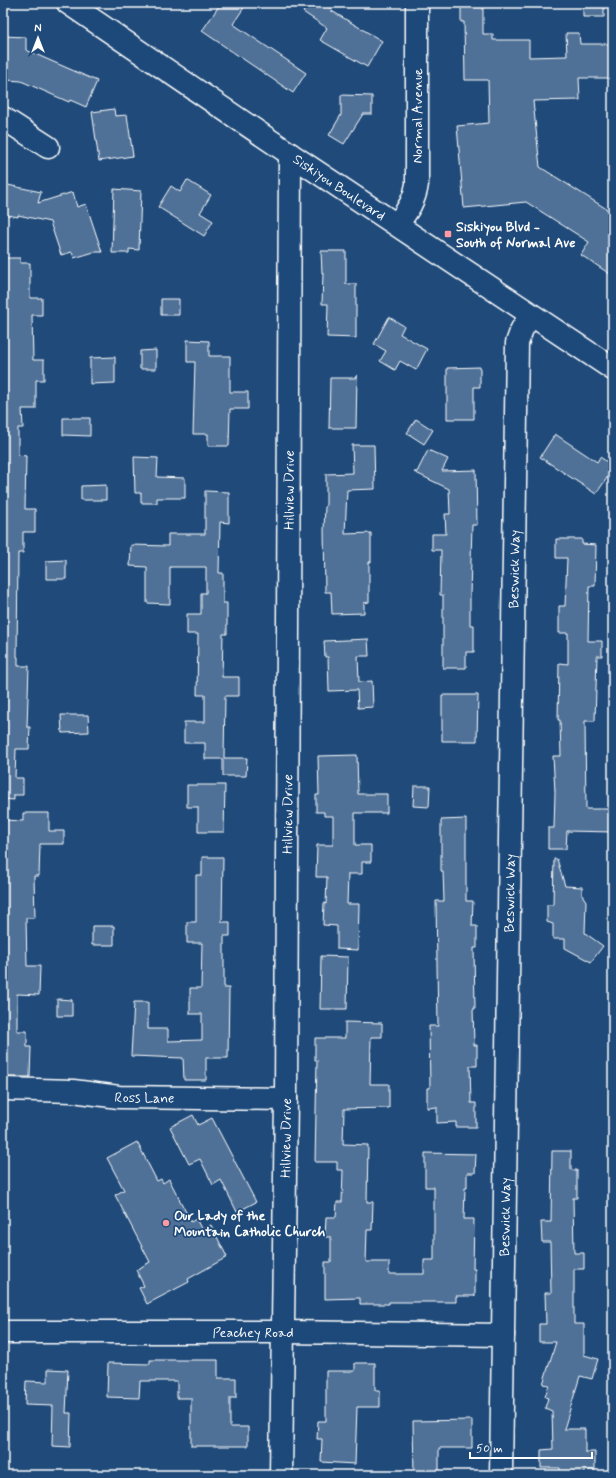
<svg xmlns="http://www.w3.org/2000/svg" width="616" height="1478" font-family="Mynerve,sans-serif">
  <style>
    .building { fill: #507197; stroke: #fff }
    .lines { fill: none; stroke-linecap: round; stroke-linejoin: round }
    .minor-casing { stroke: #fff; stroke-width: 25 }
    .major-casing { stroke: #fff; stroke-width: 25 }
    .minor { stroke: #1f4a7a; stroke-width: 22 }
    .major { stroke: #1f4a7a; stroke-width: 22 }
    .poi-dot { fill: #ff9aa2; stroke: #1f4a7a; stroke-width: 1.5 }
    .labels { text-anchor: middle; stroke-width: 3.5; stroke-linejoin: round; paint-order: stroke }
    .street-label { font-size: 14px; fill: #fff; stroke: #1f4a7a }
    .poi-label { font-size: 14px; font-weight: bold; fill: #fff; stroke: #1f4a7a; text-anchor: start }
  </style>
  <rect width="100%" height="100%" fill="#1f4a7a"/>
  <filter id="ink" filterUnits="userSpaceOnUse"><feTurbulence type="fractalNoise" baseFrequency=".025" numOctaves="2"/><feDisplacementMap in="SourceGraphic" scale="8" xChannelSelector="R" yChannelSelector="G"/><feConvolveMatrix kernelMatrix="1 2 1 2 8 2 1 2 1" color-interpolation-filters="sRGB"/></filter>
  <g filter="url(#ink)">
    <path class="building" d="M221 3H247L233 24 306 73 293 93 202 31Z
      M308 3H335L330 10 382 41 367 67 320 40 327 28 303 12Z
      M461 3H483V34H493V40H529V57L567 56 566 33H579L580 44H613V78H579L580 100 533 101 540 167 613 213V216L608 224 613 227V276L581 255 589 242 526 202 464 208 457 126 489 123 488 80H465L464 22H461Z
      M583 3H604V17H583Z
      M3 36 26 37V50L97 81 86 107 70 100 69 102 21 81 7 80V71H3Z
      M341 95 372 96V114H363L344 144 329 135 341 115Z
      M114 109 115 116 127 115 133 156 99 161 92 112Z
      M187 180 211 195 200 213 213 221 204 236 158 207 171 186 180 192Z
      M3 184 41 192 38 203 73 192 77 207 86 204 102 252H94L74 258 72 252 61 255 50 222 18 215V217L3 214Z
      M114 189 141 191 139 250 129 249V253H112Z
      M321 251H346V284H356V338L327 337 328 304H322L323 273H322Z
      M3 258H20V263H30V298H42V315H32L33 360H44V380H36V409H22L23 428H18V455L26 456 25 509H35V532H23V553H18L17 657H18V666H29L27 727H30L29 749H16L15 778H23V795H14V800L3 799V509H5V485L3 484Z
      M161 299H179V315H161Z
      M389 317 404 326 400 334 427 349 416 370 400 361 395 370 380 361 386 351 374 344Z
      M187 340 209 341V356H230V392H248V409H230L229 446H208V434H193L195 362H187Z
      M156 350V369H140V351Z
      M115 357V383L90 384V358Z
      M480 367V387H474V419H447V368Z
      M357 375 356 428H329L330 378H355Z
      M63 418H90V436L63 435Z
      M416 419 433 430 424 444 407 433Z
      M555 434 597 462 600 457 613 466V469L596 494 540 457Z
      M352 445H374L375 489 347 490 345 534 371 533V562H369V602L364 603V613L332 614 331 592H325L324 530 325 506H326V474L353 473Z
      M428 450 448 459 442 471 476 470 477 525H472L470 595V625H474V652H466V668H443V595H440L441 550H432V534H446L445 514H450L449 489 414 472H417Z
      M134 457 158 458 157 477 185 478V498H157V503H141V493H135Z
      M106 485V500H81V486Z
      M205 491 229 492V523L220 522 219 573H223V603H227V634H223L222 677H239V696H225L224 758H247L246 776H223V759H205V743H184V722H205V695H197L198 634H187V614H201V593H206V567H170V604L147 603V567L130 566 131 545 168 546V534H205Z
      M556 539H582V544L596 545 595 586H589L588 641H602V656H597L595 721H585L586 809H613V832L567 831 566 849H548V828H554L555 792 553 756H561L560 720H558L559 663 568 664V633H559V606H565L567 558H556Z
      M66 560V579H46V561Z
      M368 639 369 656H358L359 682 372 681 373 707 358 708 357 690 329 691 328 657H325L324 641Z
      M442 695H478L477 741H442Z
      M61 715H88L89 732 62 733Z
      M357 755 358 794H387V813H355V845H371V862H362V874H348L347 904H359L358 950 337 949V926L323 925 324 903 326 904 327 877H316L317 845H333V816H324V812H316V795H319L318 756Z
      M187 785H225L224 832H198V807H187Z
      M414 786H430L429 807 413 806Z
      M23 813H49V831H64V844H40L39 876H34L35 918H26L27 966H40L39 995 17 994V1031H27V1047H31L30 1077H3V820L23 821Z
      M466 819V901H473L472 926H477V948H474L475 1009H473L474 1045H477V1066H470L471 1103H476V1127H456V1122L437 1123V1107L427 1108V1088H430L429 1026H438L436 901H444L443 871H441V820Z
      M202 857H223L222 922H230V936H224V988H229L228 1058H206V1080H184L183 1058 131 1056 134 1002H148V1029H168V1041L202 1040V1014H190V988H201L202 943H187V922H196V875H202Z
      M554 859H557L565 886 582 887V895L586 901 585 933 603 946 591 962 565 948V939H553V924L547 922V905H553Z
      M92 926H114V945H92Z
      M321 956 348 957 347 1009H320Z
      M57 999 72 1000V1016H57Z
      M345 1022 382 1023V1037H371L370 1084H389V1108L344 1109 343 1144 368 1145 367 1202H373L372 1230H367L366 1262H389V1274H424V1260H434V1187H425V1153L476 1154 475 1173H467V1188H465L464 1219H474L473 1269H475V1296H456V1302H389V1304H360V1298L325 1299V1262H331V1237H325L326 1217H336L337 1202H342L343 1170H337V1162H315L317 1060H315V1038H345Z
      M193 1115 198 1125 212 1118 256 1202 237 1212 221 1180 213 1185 200 1159 189 1164 170 1127Z
      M137 1142 157 1181 161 1179 163 1183 169 1179 191 1222 196 1219 202 1230 211 1225 227 1257 188 1279 189 1282 147 1304 139 1288 144 1286 136 1270 150 1262 115 1195 124 1190 107 1158Z
      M552 1151H571V1170H577V1198H573L574 1253H584V1269H574V1324H584V1355L598 1359 592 1379 580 1376 564 1429H585V1452H595V1470H585V1475H560V1468H541V1450L553 1449 552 1411 545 1408 548 1398 545 1397 549 1385 543 1384 556 1342H539V1324H546L545 1293H551L550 1242H542L541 1222H551Z
      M150 1360H218V1378H236V1398H230V1427H248V1446H191V1398H177V1381H140L139 1398 107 1397 108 1363 150 1364Z
      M355 1363H375V1390H380V1407H357L355 1464 321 1462 322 1439H317L318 1421H326V1371H355Z
      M48 1369 68 1370 66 1413H71L70 1447 52 1446 53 1406 25 1405 26 1381 48 1382Z
      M472 1420V1448H439V1475H414L413 1421Z"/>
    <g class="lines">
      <defs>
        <g id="minor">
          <path d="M3 118 48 147"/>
          <path d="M397 224C407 212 415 200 417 184V3"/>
          <path id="s1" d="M3 1089 73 1091 119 1097 286 1099"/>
          <path id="s2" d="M3 1332H284L503 1335"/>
          <path id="s3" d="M281 1475 286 1099 290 154"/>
          <path id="s4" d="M501 1475 517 343 522 329 531 315"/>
        </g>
        <g id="major">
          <path id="s5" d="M68 3 290 154 613 369"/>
        </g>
      </defs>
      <use href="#minor" class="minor-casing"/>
      <use href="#major" class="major-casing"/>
      <use href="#minor" class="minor"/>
      <use href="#major" class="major"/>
    </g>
  </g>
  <g class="poi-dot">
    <rect x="444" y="230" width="8" height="8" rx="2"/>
    <circle cx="166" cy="1223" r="4"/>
  </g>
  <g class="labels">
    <g class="street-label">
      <text transform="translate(417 116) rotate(-90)" y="5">Normal Avenue</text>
      <text dy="5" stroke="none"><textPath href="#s5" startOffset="328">Siskiyou Boulevard</textPath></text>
      <text dy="5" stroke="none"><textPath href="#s3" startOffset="985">Hillview Drive</textPath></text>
      <text dy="5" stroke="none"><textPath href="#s4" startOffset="906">Beswick Way</textPath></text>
      <text dy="5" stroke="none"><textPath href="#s3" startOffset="661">Hillview Drive</textPath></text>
      <text dy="5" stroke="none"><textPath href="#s4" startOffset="582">Beswick Way</textPath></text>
      <text dy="5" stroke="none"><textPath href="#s1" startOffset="142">Ross Lane</textPath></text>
      <text dy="5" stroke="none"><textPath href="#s3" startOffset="337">Hillview Drive</textPath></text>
      <text dy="5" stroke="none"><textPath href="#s4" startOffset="258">Beswick Way</textPath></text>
      <text dy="5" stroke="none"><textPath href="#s2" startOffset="250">Peachey Road</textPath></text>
    </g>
    <g class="poi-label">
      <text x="456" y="231">Siskiyou Blvd -<tspan x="456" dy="16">South of Normal Ave</tspan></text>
      <text x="174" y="1220">Our Lady of the<tspan x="174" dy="16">Mountain Catholic Church</tspan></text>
    </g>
  </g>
  <rect width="616" height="1478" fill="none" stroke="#1f4a7a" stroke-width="16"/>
  <rect x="8" y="8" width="600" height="1462" fill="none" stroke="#fff" stroke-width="1.5" filter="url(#ink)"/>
  <g transform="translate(38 38)" stroke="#1f4a7a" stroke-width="3" paint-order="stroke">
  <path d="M0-3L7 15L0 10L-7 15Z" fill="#ffffff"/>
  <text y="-6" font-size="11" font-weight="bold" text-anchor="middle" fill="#ffffff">N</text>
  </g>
  <path d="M470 1452v6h122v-6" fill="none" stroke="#ffffff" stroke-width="2"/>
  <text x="476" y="1452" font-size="12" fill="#ffffff" stroke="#1f4a7a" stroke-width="3" paint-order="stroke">50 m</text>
</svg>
